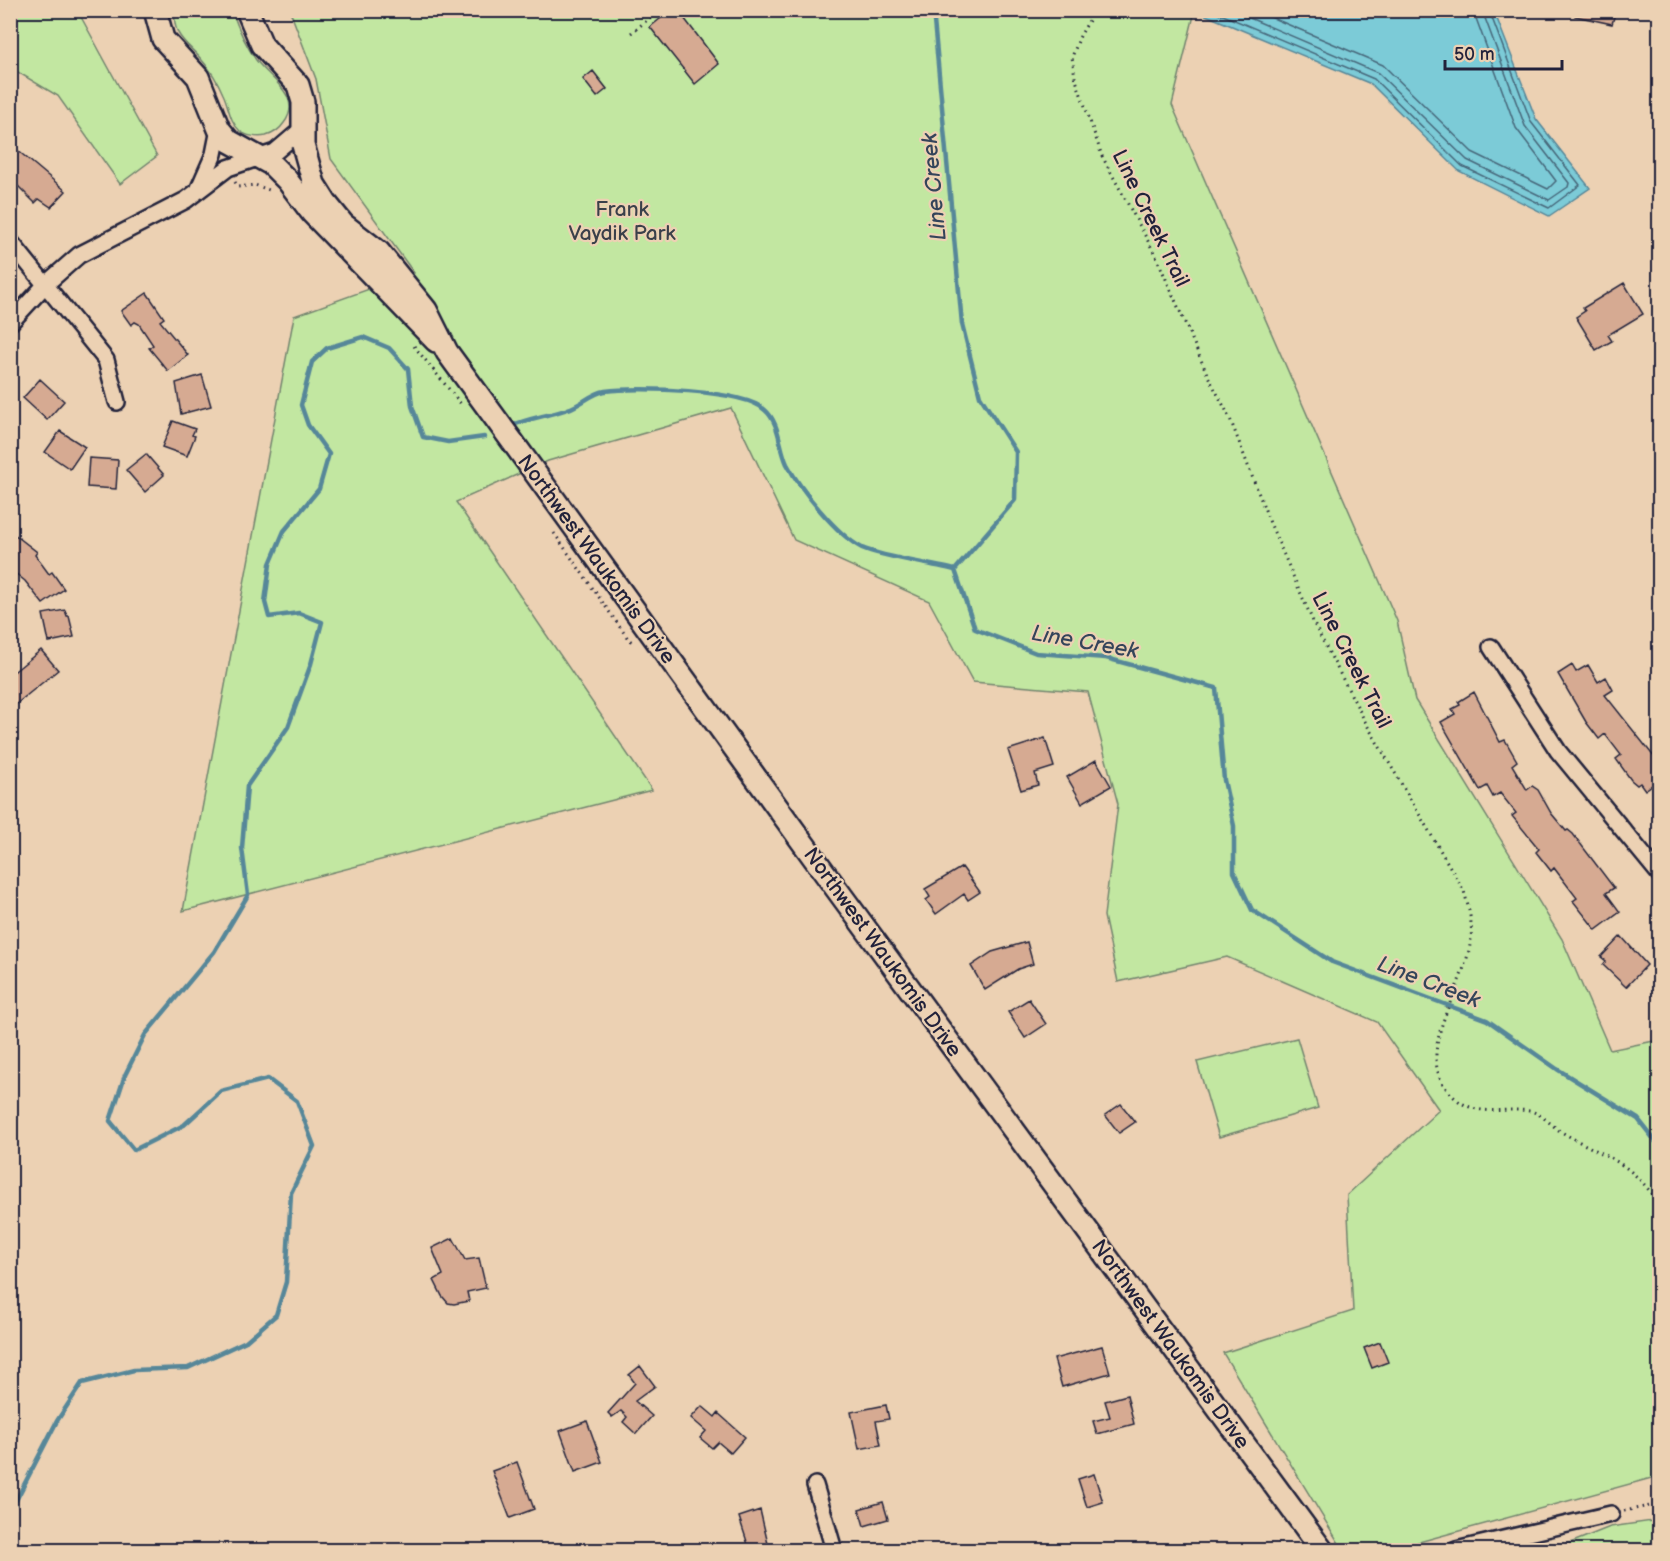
<svg xmlns="http://www.w3.org/2000/svg" width="1670" height="1561" font-family="'Balsamiq Sans',sans-serif">
  <style>
    .green { fill: #c2e7a1; stroke: #72846e; stroke-width: 1.5 }
    .water { fill: #7bcbd7; stroke: #578799; stroke-width: 1.5 }
    .lines { fill: none; stroke-linecap: round; stroke-linejoin: round }
    .shore { stroke: #466679; stroke-width: 1.5 }
    .stream { stroke: #578799; stroke-width: 4.5 }
    .building { fill: #d6aa92; stroke: #22223b; stroke-width: 1.5 }
    .street-casing { stroke: #22223b; stroke-width: 20 }
    .secondary-casing { stroke: #22223b; stroke-width: 26 }
    .path { stroke: #22223b; stroke-width: 3; stroke-dasharray: 1.5 4.5; stroke-linecap: butt }
    .street { stroke: #ecd1b3; stroke-width: 15 }
    .secondary { stroke: #ecd1b3; stroke-width: 21 }
    .labels { text-anchor: middle; stroke-width: 4.5; stroke-linejoin: round; paint-order: stroke }
    .park-label { font-size: 21px; fill: #3a404a; stroke: #ecd1b3 }
    .street-label { font-size: 21px; fill: #22223b; stroke: #ecd1b3 }
    .water-label { font-size: 22px; font-style: italic; fill: #34445a; stroke: #ecd1b3 }
  </style>
  <rect width="100%" height="100%" fill="#ecd1b3"/>
  <filter id="ink" filterUnits="userSpaceOnUse"><feTurbulence type="fractalNoise" baseFrequency=".0167" numOctaves="2"/><feDisplacementMap in="SourceGraphic" scale="12" xChannelSelector="R" yChannelSelector="G"/><feConvolveMatrix kernelMatrix="1 2 1 2 8 2 1 2 1" color-interpolation-filters="sRGB"/></filter>
  <g filter="url(#ink)">
    <path class="green" d="M11 10 66 11 81 17 157 156 120 184 58 96 11 68Z
      M175 11H232C238 28 245 44 256 60 269 78 304 97 284 123 280 129 273 134 266 136 258 138 246 136 240 131 229 121 229 106 223 94 218 82 210 69 201 59 186 42 172 36 175 11Z
      M290 11H1195L1172 105 1397 621 1415 700 1562 939 1610 1050 1659 1040V1476L1390 1550H1343L1223 1353 1353 1311 1347 1195 1439 1110 1377 1022 1227 957 1118 982 1104 916 1118 804 1088 692 973 682 929 601 794 540 731 408 548 461 456 502 652 790 183 911 294 316 414 273 331 159 316 79Z
      M1297 1038 1318 1108 1219 1137 1197 1062Z
      M1659 1520V1550H1559L1558 1548 1610 1527Z"/>
    <path class="water" d="M1196 11H1494L1536 119 1590 188 1549 216 1459 171 1371 84Z"/>
    <g class="lines">
      <path class="shore" d="M1211 10 1374 79 1462 166 1549 208 1580 185 1531 122 1489 10
        M1231 10 1378 73 1467 160 1549 200 1568 187 1569 183 1525 126 1482 10
        M1254 10 1383 65 1472 152 1548 189 1556 181 1516 128 1473 10"/>
      <path class="stream" d="M933 10 962 324 980 396 1016 452 1015 500 955 570 975 629 1036 653 1106 658 1216 688 1224 780 1234 826V872L1252 910 1332 962 1487 1020 1557 1069 1638 1119 1660 1147
        M508 427C528 418 548 416 568 409 581 405 592 393 605 391 636 387 743 389 765 410 780 423 779 447 787 464 800 489 837 535 862 548 882 557 932 564 955 570
        M10 1512 57 1421 82 1383 134 1370 188 1368 246 1341 276 1315 286 1282 291 1193 314 1146 297 1101 268 1079 221 1091 184 1125 134 1150 110 1121 125 1075 145 1035 214 952 248 895 242 848 247 786 288 727 311 664 322 622 299 613 269 617 265 602 270 564 284 531 319 489 329 454 308 425 301 405 312 362 327 348 363 337 389 348 408 369 412 406 423 437 448 442 484 437"/>
    </g>
    <path class="building" d="M671 10H678L719 64 695 84 650 27Z
      M1576 10H1616L1612 24 1575 16Z
      M593 71 607 89 597 97 583 79Z
      M10 144 66 191 51 207 39 199 35 203 10 178Z
      M1624 283 1643 314 1608 335 1612 341 1596 350 1576 317 1585 311 1583 308Z
      M147 293 164 318 160 321 188 355 168 371 149 348 153 345 139 324 135 322 131 325 121 311Z
      M202 375 211 406 181 414 176 383Z
      M40 379 64 401 47 420 23 398Z
      M173 421 195 429 192 435 195 436 187 456 162 447Z
      M60 431 85 447 70 469 45 452Z
      M146 454 164 475 145 492 126 470Z
      M89 458 118 460 116 489 87 487Z
      M10 531 37 552 35 555 49 574 52 572 64 589 43 604 25 581 10 569Z
      M65 610 67 616H69L74 637 49 642 43 614Z
      M41 650 58 670 10 709V675Z
      M1572 665 1576 672 1588 665 1598 682 1606 677 1613 690 1605 695 1659 763V780L1645 790 1640 783 1637 785 1631 780 1616 759 1621 755 1605 734 1599 739 1586 722 1558 674Z
      M1474 692 1500 742 1505 740 1517 761 1512 765 1527 790 1532 786 1538 790 1551 813 1566 831 1568 830 1573 834 1614 888 1606 893 1620 912 1596 930 1573 901 1577 898 1554 868 1551 871 1536 852 1539 849 1512 816 1516 813 1500 793 1493 797 1487 786 1480 790 1441 722 1455 714 1452 709 1460 705 1458 702Z
      M1045 738 1054 767 1035 773 1038 785 1021 790 1008 750Z
      M1096 760 1111 786 1082 803 1067 777Z
      M962 867 980 892 968 900 964 894 936 914 926 900 930 897 925 889Z
      M1621 936 1647 965 1626 987 1603 965 1606 961 1601 957Z
      M1027 942 1033 964 1018 969 985 990 971 966 992 952Z
      M1029 999 1046 1024 1025 1038 1008 1012Z
      M1121 1104 1135 1122 1119 1133 1105 1115Z
      M453 1238 465 1260 479 1258 486 1288 467 1292 469 1301 454 1304 448 1303 442 1296 434 1280 443 1275 432 1248Z
      M1380 1342 1388 1362 1372 1368 1364 1348Z
      M1102 1346 1110 1373 1062 1387 1054 1359Z
      M640 1366 655 1386 635 1401 652 1416 636 1434 623 1422 627 1417 621 1411 612 1417 608 1413 635 1383 629 1375Z
      M1127 1395 1134 1424 1097 1434 1093 1421 1110 1417 1105 1401Z
      M886 1405 889 1419 876 1421 881 1445 859 1449 851 1412Z
      M702 1406 715 1417 718 1413 745 1437 731 1453 718 1442 712 1448 700 1438 706 1431 691 1418Z
      M587 1421 602 1462 575 1472 560 1431Z
      M517 1462 534 1509 510 1518 492 1471Z
      M1094 1474 1103 1502 1087 1507 1078 1479Z
      M883 1502 888 1519 864 1526 859 1509Z
      M760 1510 769 1548 750 1551 739 1517Z"/>
    <g class="lines">
      <defs>
        <path id="street" d="M199 188 214 154 219 129
          M10 241 106 360 117 402
          M10 323 46 284 79 255 186 200 228 168 275 152 302 129
          M1491 647 1558 751 1660 875
          M815 1485 834 1550
          M1456 1550 1611 1514"/>
        <path id="secondary" d="M155 10 163 39 198 77 219 129 229 141 271 164 287 180 312 213 436 341
          M247 10 262 45 298 85 303 102V145L314 184 326 203 343 224 379 252 426 310 447 352 512 441 827 876 1322 1550"/>
      </defs>
      <use href="#street" class="street-casing"/>
      <use href="#secondary" class="secondary-casing"/>
      <path class="path" d="M1095 10 1080 36 1072 57 1075 77 1102 156 1156 256 1208 376 1229 416 1270 523 1315 626 1367 725 1464 891C1469 909 1474 927 1470 945 1464 983 1427 1035 1438 1072 1441 1083 1447 1091 1455 1098 1478 1118 1502 1107 1529 1111 1540 1112 1551 1125 1560 1131 1603 1157 1631 1159 1660 1206
        M631 33 660 10
        M235 182 238 187 255 185 272 191
        M414 346 461 404
        M554 533 629 640 635 643
        M1624 1511 1660 1504"/>
      <use href="#street" class="street"/>
      <use href="#secondary" class="secondary"/>
    </g>
  </g>
  <g class="labels">
    <g class="park-label">
      <text x="622" y="216">Frank<tspan x="622" dy="24">Vaydik Park</tspan></text>
    </g>
    <g class="street-label">
      <text transform="translate(1151 218) rotate(64)" y="7">Line Creek Trail</text>
      <text transform="translate(597 559) rotate(54)" y="7">Northwest Waukomis Drive</text>
      <text transform="translate(1352 660) rotate(63)" y="7">Line Creek Trail</text>
      <text transform="translate(883 952) rotate(54)" y="7">Northwest Waukomis Drive</text>
      <text transform="translate(1171 1344) rotate(54)" y="7">Northwest Waukomis Drive</text>
    </g>
    <g class="water-label">
      <text transform="translate(933 187) rotate(-95)" y="8">Line Creek</text>
      <text transform="translate(1085 641) rotate(10)" y="8">Line Creek</text>
      <text transform="translate(1429 981) rotate(21)" y="8">Line Creek</text>
    </g>
  </g>
  <rect width="1670" height="1561" fill="none" stroke="#ecd1b3" stroke-width="36"/>
  <rect x="18" y="18" width="1634" height="1525" fill="none" stroke="#22223b" stroke-width="2" filter="url(#ink)"/>
  <path d="M1445 60v9h117v-9" fill="none" stroke="#22223b" stroke-width="3"/>
  <text x="1454" y="60" font-size="18" fill="#22223b" stroke="#ecd1b3" stroke-width="4.5" paint-order="stroke">50 m</text>
</svg>
